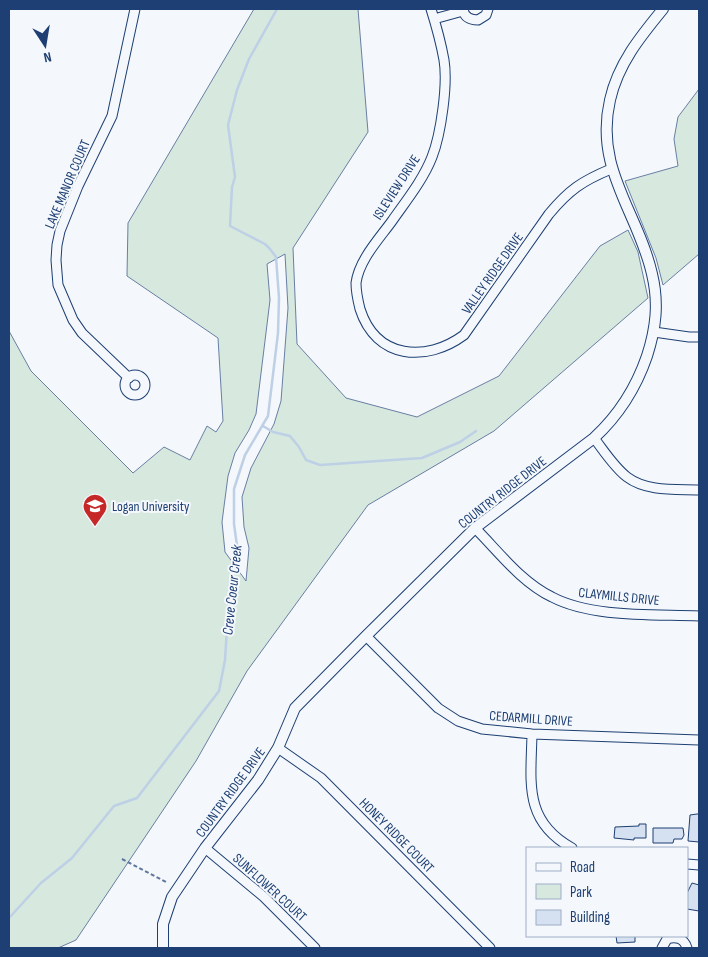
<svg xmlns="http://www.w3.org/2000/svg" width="708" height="957" font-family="'Sofia Sans Condensed',sans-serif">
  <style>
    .green { fill: #d7e8df; stroke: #687fa3; fill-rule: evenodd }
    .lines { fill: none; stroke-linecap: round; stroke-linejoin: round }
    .stream { stroke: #bed0e5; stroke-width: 2.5 }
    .building { fill: #d5e0f0; stroke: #1d3f73 }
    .minor-casing { stroke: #1d3f73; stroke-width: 11 }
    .tertiary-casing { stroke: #1d3f73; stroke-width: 12 }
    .path { stroke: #5e769c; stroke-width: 2; stroke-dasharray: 4 2.5; stroke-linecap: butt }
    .minor { stroke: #f4f7fb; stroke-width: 9 }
    .tertiary { stroke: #f4f7fb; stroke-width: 10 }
    .labels { text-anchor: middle; stroke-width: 4; stroke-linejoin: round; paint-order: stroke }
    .street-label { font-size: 14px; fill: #1d3f73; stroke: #f4f7fb }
    .poi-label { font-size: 14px; fill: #1d3f73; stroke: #f4f7fb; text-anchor: start }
    .water-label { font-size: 15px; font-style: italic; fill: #1d3f73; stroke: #f4f7fb }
  </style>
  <rect width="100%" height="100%" fill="#f4f7fb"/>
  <path class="green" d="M254 9H358L368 132 293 248 297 344 346 398 417 417 499 376 600 246 628 230 638 252 648 298 494 431 368 505 247 671 196 761 76 940 58 948H9V331L31 371 133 473 164 447 190 460 207 426 216 432 223 421 218 338 127 276 128 223ZM285 254 288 308 281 401 274 424 251 468 242 497 244 527 249 548 246 581 225 552 222 522 228 476 235 453 249 430 256 414 270 300 267 264Z
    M699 89V254L663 285 656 258 625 181 678 166 674 139 678 117Z"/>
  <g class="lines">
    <path class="stream" d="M263 426 273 432 290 436 299 447 306 460 320 465 422 458 460 442 476 431
      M9 918 41 883 72 858 114 806 137 798 219 691 225 660 231 564 238 553 234 524V489L245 455 268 416 278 333 279 298 276 257 270 249 265 244 230 226 232 187 235 177 228 125 237 90 249 59 277 9"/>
  </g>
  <path class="building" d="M697 814H699V842L688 841 690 815Z
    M639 824H646V838H634V840L614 838 615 827 639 826Z
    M653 828H683L684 835 682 839H674L673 843H653Z
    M692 883 699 885V911L687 909V893Z
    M616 936H635V942L617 943Z"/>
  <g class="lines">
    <defs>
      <path id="minor" d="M431 9C436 25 441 43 444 60 448 84 441 134 432 157 423 180 406 201 392 221 379 239 359 260 356 283 356 291 358 301 360 309 376 359 426 363 464 335L549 214C569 190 582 181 611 169
        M463 9C464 17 470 20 478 20L486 15 488 9
        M434 19 463 11
        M654 332 689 337H699
        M125 385a10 10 0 1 1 20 0a10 10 0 1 1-20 0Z
        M129 378 82 333 73 320 58 285 56 260 57 245 60 231 78 186 112 116 135 9
        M594 438C604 451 614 467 627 477 647 492 676 489 699 490
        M475 528C499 552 521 582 552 597 592 618 654 614 699 616
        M366 636 438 708 458 721 482 729 532 734 699 740
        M532 734C531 782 523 821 572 848
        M278 748 321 778 490 948
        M205 848 264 897 315 948
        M687 864 699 865
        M662 948 667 939C676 936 684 938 687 948"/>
      <path id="tertiary" d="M163 948V924L172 897 205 848 258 780 278 748 295 708 366 636 475 528 594 438C619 415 636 388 647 356 656 328 659 303 652 274 638 212 594 169 610 100 618 64 640 37 663 9"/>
    </defs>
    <use href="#minor" class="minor-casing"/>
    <use href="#tertiary" class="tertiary-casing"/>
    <path class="path" d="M122 859 168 883"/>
    <use href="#minor" class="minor"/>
    <use href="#tertiary" class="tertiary"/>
  </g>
  <defs>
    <symbol id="university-pin" viewBox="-11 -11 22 30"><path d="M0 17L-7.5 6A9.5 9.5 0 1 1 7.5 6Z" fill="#c62828" stroke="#f4f7fb"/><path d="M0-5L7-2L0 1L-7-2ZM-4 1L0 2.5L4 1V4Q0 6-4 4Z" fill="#fff"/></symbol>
  </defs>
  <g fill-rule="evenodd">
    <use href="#university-pin" x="81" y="492" width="28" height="38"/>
  </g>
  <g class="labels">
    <g class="street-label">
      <text transform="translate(67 184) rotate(-67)" y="5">LAKE MANOR COURT</text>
      <text transform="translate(396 187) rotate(-57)" y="5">ISLEVIEW DRIVE</text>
      <text transform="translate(492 273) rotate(-55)" y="5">VALLEY RIDGE DRIVE</text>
      <text transform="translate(502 492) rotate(-38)" y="5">COUNTRY RIDGE DRIVE</text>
      <text transform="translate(619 596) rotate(6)" y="5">CLAYMILLS DRIVE</text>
      <text transform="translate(531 718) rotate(4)" y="5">CEDARMILL DRIVE</text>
      <text transform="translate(230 792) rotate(-54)" y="5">COUNTRY RIDGE DRIVE</text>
      <text transform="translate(397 835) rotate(45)" y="5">HONEY RIDGE COURT</text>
      <text transform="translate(270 887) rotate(42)" y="5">SUNFLOWER COURT</text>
    </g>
    <g class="poi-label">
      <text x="112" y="511">Logan University</text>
    </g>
    <g class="water-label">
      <text transform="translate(232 590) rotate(-84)" y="5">Creve Coeur Creek</text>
    </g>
  </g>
  <rect width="708" height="957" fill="none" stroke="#1d3f73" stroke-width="20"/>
  <rect x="526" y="847" width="162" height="90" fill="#f4f7fb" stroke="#9eadc5"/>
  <rect x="536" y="863" width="25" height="8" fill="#f4f7fb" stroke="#9eadc5"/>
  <text x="570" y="872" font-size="15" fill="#1d3f73">Road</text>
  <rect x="536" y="884" width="25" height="15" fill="#d7e8df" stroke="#9eadc5"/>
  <text x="570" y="897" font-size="15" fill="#1d3f73">Park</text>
  <rect x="536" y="910" width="25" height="15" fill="#d5e0f0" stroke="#9eadc5"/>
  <text x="570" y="922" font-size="15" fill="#1d3f73">Building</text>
  <g transform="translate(45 45) rotate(168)" stroke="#f4f7fb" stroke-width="4" paint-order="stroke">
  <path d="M0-4L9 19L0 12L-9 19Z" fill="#1d3f73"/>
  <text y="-8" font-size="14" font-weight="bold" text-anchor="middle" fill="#1d3f73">N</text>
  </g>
</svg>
